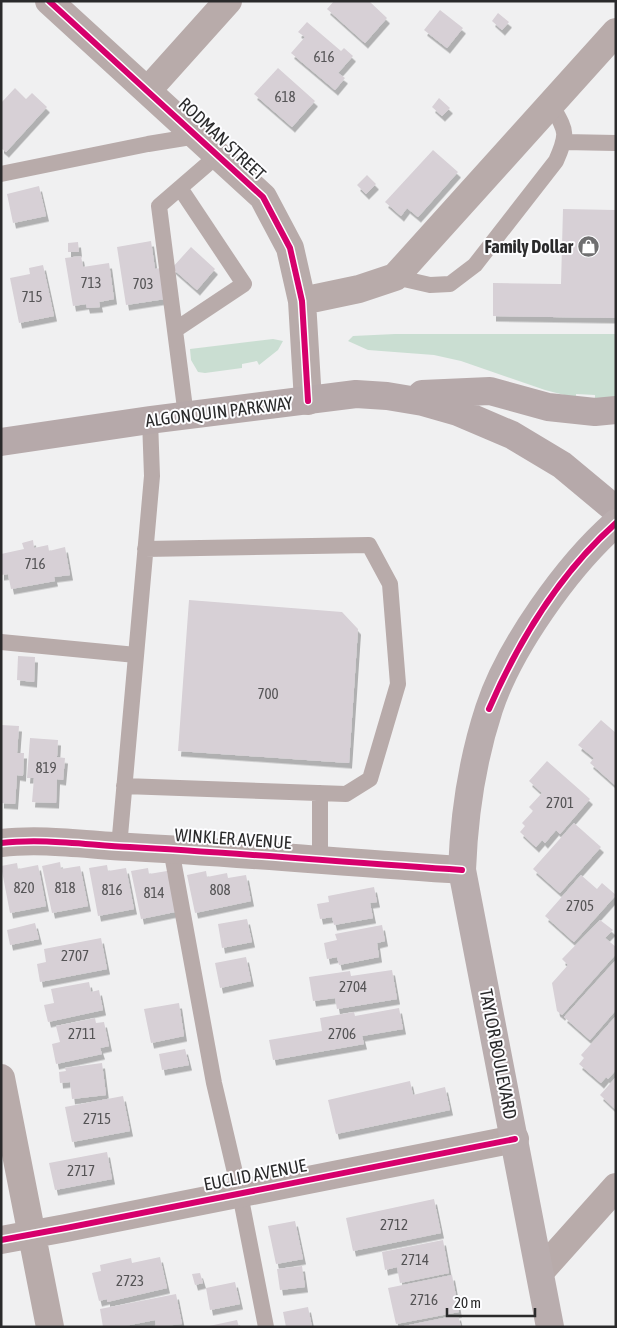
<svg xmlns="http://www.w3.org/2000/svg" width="617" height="1328" font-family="'Asap Condensed',sans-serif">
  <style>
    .green { fill: #caded2 }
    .building { fill: #d7d0d6; filter: url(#shadow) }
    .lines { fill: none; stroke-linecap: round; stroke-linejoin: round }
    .lane { stroke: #b8abaa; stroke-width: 16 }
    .street { stroke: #b8abaa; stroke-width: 28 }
    .secondary { stroke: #b6a9aa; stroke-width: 28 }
    .primary { stroke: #b9adae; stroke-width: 28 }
    .cycleway-casing { stroke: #fdfdff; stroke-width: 9 }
    .cycleway { stroke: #d6006c; stroke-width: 6 }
    .labels { text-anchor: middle; stroke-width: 4; stroke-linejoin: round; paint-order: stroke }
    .number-label { font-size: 15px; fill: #555456 }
    .street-label { font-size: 18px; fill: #2a2a2b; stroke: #fdfdff }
    .poi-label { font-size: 18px; font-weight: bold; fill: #2a2a2b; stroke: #fdfdff; text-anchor: end }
  </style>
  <defs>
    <filter id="shadow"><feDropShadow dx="3" dy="5.5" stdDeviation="0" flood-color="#0004"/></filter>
  </defs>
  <rect width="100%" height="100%" fill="#f0f0f1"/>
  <path class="green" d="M395 334H616V398L595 399V395L576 394V398L545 390 461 361 434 355 368 350 348 341 353 336Z
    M273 339 283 341 278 350 259 365 257 361 242 364V368L205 373 198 372 191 360 190 349Z"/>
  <path class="building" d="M334 1H369L387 18 365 43 327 9Z
    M440 10 463 28 447 48 424 30Z
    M498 13 509 22 502 30 492 21Z
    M307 22 341 51 344 48 353 56 338 73 345 78 335 90 291 53 305 37 298 32Z
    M278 68 315 101 292 127 254 94Z
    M15 88 26 99 32 93 47 107 6 152 1 148V103Z
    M439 98 450 108 442 116 432 107Z
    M433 150 458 172 418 217 407 208 401 216 385 202Z
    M367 175 376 184 366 194 357 185Z
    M39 186 46 216 13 223 7 194Z
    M563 209 616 210V318L493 316V283L561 284Z
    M151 241 155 269 160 268 165 299 126 305 117 247Z
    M78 242 79 252H68V243Z
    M191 247 215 269 197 290 172 268Z
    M81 256 83 267 109 263 114 299 99 302 100 307 87 308 86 304 73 306 65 258Z
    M43 265 54 316 19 323 10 278 30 274 29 268Z
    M33 540 34 548 48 545 49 551 65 547 70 575 54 577 55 581 11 589 8 574 1 575V554L24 549 22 543Z
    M189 600 342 612 358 629 349 763 178 751Z
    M18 656 35 657 34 682 17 680Z
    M601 720 616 733V786L590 763 594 758 578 745Z
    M1 725 19 726 17 753H24L23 776 17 775 15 804 1 803Z
    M30 738 58 740 57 757 65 758 63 780 57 779 56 803 32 802 34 778H27Z
    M547 761 590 799 560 834 556 830 545 843 542 840 536 847 520 832 525 826 522 823 533 811 529 807 542 793 529 781Z
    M574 823 601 847 560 893 533 869Z
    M60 862 61 869 80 866 88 906 52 913 42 866Z
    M17 863 18 869 38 865 46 906 10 913 1 866Z
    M107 865 108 871 126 868 134 909 98 916 89 868Z
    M148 868 149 874 167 871 175 912 141 919 131 871Z
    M206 871 207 877 227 873 228 878 246 875 251 901 195 913 187 875Z
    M581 875 597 889 602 883 616 895 574 942 545 916Z
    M374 887 377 902 370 903 373 918 334 925 332 917 320 919 317 904 329 902 328 896Z
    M247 919 252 942 222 948 218 924Z
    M600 920 613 930 605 938 616 947V954L562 1015 557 1011 552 983 568 965 562 959Z
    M35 923 39 939 10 945 7 930Z
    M382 925 385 941 377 943 379 957 339 965 337 957 327 959 324 943 337 940 335 934Z
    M101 938 107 969 40 982 37 964 46 962 44 949Z
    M246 957 251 981 220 988 215 963Z
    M615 961 616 1010 590 1040 564 1017Z
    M392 970 397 999 337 1009 335 998 313 1001 309 977 350 971 351 976Z
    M89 982 91 992 99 990 103 1010 48 1022 44 1005 54 1003 51 989Z
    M179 1003 184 1036 151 1043 144 1009Z
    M399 1008 403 1029 362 1036 364 1044 273 1060 269 1040 322 1031 320 1018 354 1012 355 1016Z
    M616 1016V1070L608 1079 606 1077 601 1083 579 1064 584 1058 581 1055Z
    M95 1018 96 1023 104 1022 109 1046 100 1048 102 1054 56 1064 52 1044 60 1042 56 1026Z
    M185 1049 189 1065 162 1070 159 1054Z
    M102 1063 106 1095 72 1099 70 1082 60 1083 59 1072 66 1071 65 1068Z
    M616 1077V1110L600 1095Z
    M410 1081 413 1095 445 1087 450 1110 336 1134 328 1100Z
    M123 1096 130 1131 72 1142 65 1107Z
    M107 1152 112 1179 55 1190 49 1163Z
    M434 1199 441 1233 353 1251 346 1218Z
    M295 1221 303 1259 276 1264 268 1226Z
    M443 1240 449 1273 400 1283 397 1267 385 1270 382 1252Z
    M160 1257 167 1288 107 1302V1299L99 1301 92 1273 101 1271 100 1265 131 1258 132 1263Z
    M302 1266 305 1287 280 1290 277 1269Z
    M200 1273 203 1283 195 1285 192 1274Z
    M452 1275 459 1312 396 1324 388 1288Z
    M235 1282 240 1304 210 1310 206 1288Z
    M176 1294 182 1324 156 1327 155 1320 120 1327H103L100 1309Z
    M308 1307 312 1327H286L283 1312Z
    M458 1315 461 1327H404V1326Z
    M237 1320 239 1327H209V1326Z"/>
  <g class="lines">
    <path class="lane" d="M564 142 616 143
      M1 174 148 144 197 136
      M395 277 430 285 450 284 475 265 556 161C569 132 566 131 551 104
      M175 330 244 284 180 188
      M186 416 159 206 218 155
      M1 642 136 655
      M124 786 346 794 370 779 398 684 390 584 369 545 145 549
      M119 847 152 476 150 420
      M171 849 214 1083 240 1194 266 1327
      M320 861V793"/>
    <path class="street" d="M49 1 263 197 290 248 302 301 308 401
      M148 90 228 1
      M302 301 359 289 395 277 616 32
      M1 843C43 838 88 845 130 847 241 853 351 863 462 870
      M1 1078 50 1327
      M1 1240 66 1228 515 1139
      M540 1272 616 1187"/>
    <path class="secondary" d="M422 394 490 391 548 407 595 412 616 410
      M1 442 150 420 356 394 387 396 423 402 458 412 512 435 562 465 616 510"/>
    <path class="primary" d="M550 1327 462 870C464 816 472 761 489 709 509 648 567 566 616 523"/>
    <defs>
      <path id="cycleway" d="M49 1 263 197 290 248 302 301 308 401
        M489 709C519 640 560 573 616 523
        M1 843C43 838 88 845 130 847 241 853 351 863 462 870
        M1 1240 66 1228 515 1139"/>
    </defs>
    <use href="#cycleway" class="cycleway-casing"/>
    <use href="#cycleway" class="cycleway"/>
  </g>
  <defs>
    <symbol id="shop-disc" viewBox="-11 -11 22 22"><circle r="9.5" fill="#6f6f70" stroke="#fdfdff"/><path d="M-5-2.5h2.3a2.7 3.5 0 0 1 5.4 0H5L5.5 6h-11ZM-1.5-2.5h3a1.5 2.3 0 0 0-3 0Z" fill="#fff"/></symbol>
  </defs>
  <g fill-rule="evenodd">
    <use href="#shop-disc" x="576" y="234" width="25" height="25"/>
  </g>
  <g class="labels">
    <g class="number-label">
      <text x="324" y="62">616</text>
      <text x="285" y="102">618</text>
      <text x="91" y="288">713</text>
      <text x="143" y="289">703</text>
      <text x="32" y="302">715</text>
      <text x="35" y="569">716</text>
      <text x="268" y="699">700</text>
      <text x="46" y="773">819</text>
      <text x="560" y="808">2701</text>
      <text x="24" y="893">820</text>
      <text x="65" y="893">818</text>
      <text x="112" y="895">816</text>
      <text x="220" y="895">808</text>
      <text x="154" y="898">814</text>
      <text x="580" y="911">2705</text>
      <text x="75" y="961">2707</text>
      <text x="353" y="992">2704</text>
      <text x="82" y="1039">2711</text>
      <text x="342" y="1039">2706</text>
      <text x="97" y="1124">2715</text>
      <text x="81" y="1176">2717</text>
      <text x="394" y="1230">2712</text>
      <text x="415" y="1265">2714</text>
      <text x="130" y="1286">2723</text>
      <text x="424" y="1305">2716</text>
    </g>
    <g class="street-label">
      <text transform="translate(222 139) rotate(43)" y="6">RODMAN STREET</text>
      <text transform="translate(219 412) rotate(-7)" y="6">ALGONQUIN PARKWAY</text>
      <text transform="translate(233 839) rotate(4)" y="6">WINKLER AVENUE</text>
      <text transform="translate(498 1054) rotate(79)" y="6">TAYLOR BOULEVARD</text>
      <text transform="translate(255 1175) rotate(-11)" y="6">EUCLID AVENUE</text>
    </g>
    <g class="poi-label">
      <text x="573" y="253">Family Dollar</text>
    </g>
  </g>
  <rect width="617" height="1328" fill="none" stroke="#2a2a2b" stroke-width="5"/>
  <path d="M447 1308v8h88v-8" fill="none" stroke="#2a2a2b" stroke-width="2.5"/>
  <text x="454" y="1308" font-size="15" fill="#2a2a2b" stroke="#fdfdff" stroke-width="4" paint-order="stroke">20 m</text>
</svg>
